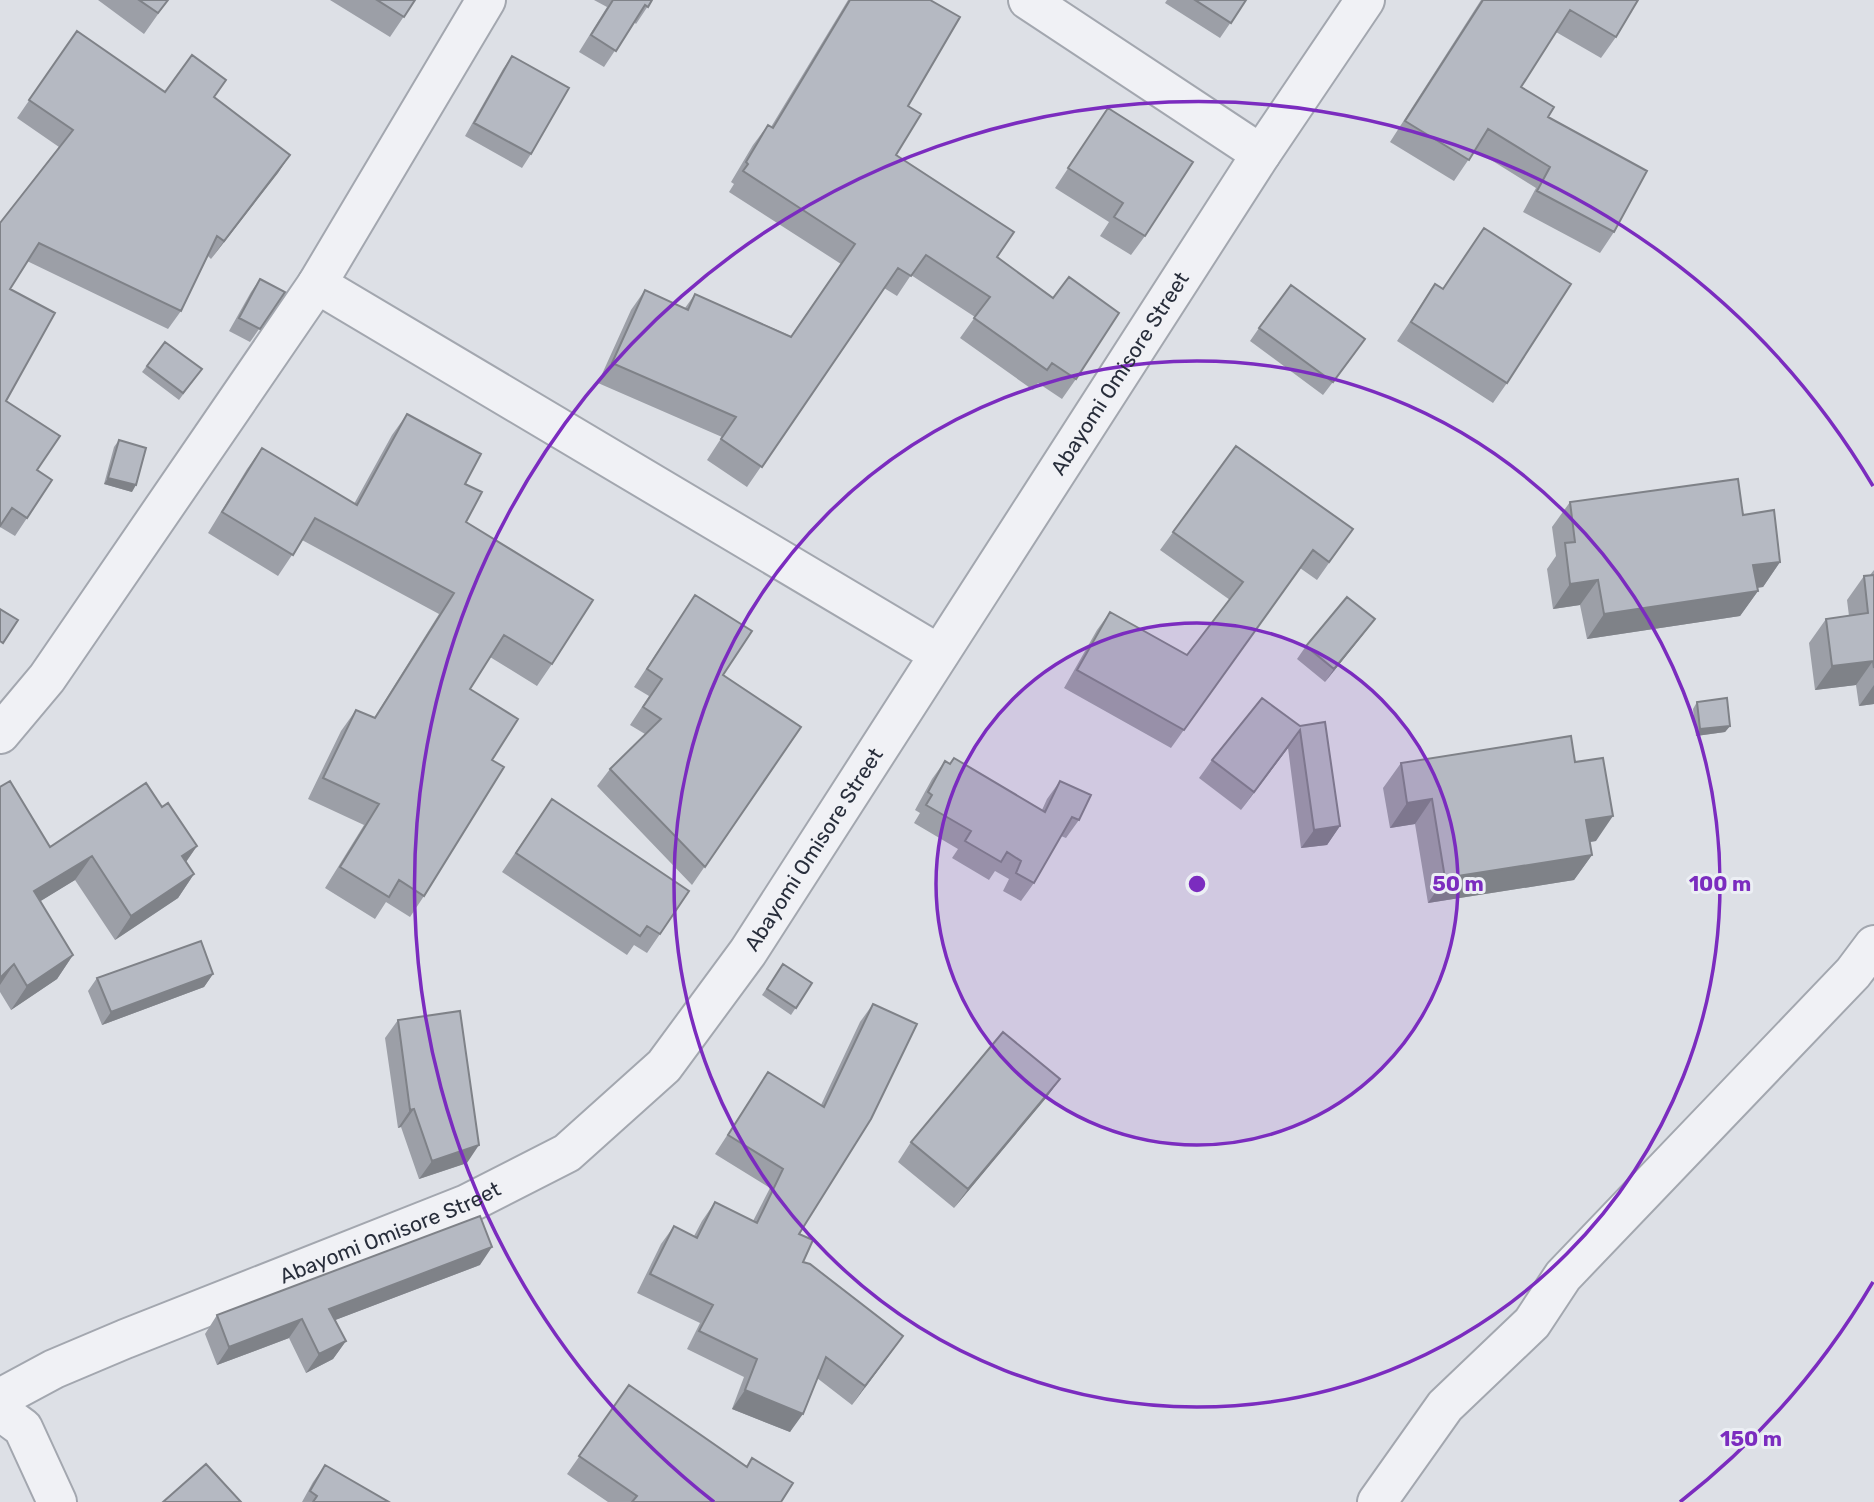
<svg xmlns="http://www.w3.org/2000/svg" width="1874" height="1502" font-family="Rubik,sans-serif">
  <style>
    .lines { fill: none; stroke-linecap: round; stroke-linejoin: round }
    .minor-casing { stroke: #a3a7af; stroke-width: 42 }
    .minor { stroke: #f0f1f5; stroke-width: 38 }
    .wall { fill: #9c9fa7 }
    .shaded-wall { fill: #7f8288 }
    .building { fill: #b5b9c2; stroke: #7f8288; stroke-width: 2 }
    .ring { fill: none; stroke: #7b2cbf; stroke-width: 3.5 }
    .labels { text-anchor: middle; stroke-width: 6; stroke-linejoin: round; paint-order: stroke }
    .street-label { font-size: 21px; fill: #282e3b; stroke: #eceff4 }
    .centre { fill: #7b2cbf; stroke: #eceff4; stroke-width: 3.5 }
    .ring-label { font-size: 21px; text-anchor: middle; font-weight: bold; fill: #7b2cbf; stroke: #eceff4; stroke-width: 6; stroke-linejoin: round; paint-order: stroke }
  </style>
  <rect width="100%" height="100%" fill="#dde0e6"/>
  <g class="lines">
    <defs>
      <g id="minor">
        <path d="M1028 0 1261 154"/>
        <path d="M317 284 939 654"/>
        <path d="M0 734 47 678 317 284 486 0"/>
        <path id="s1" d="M0 1398 54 1369 125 1339 467 1204 567 1153 664 1066 748 952 1261 154 1365 0"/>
        <path d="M0 1411 23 1428 57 1502"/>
        <path d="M1377 1502 1445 1406 1532 1323 1563 1276 1853 973 1874 945"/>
      </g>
    </defs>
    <use href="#minor" class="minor-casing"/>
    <use href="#minor" class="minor"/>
  </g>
  <path class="wall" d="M98 0H168L144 34Z
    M330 0H415L390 37Z
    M594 0H652L636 24 634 22 604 67 579 52 607 7Z
    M848 0H930L908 106 896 155 997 257 1076 379 1062 399 1038 383 1033 390 960 338 975 317 911 275 897 296 884 288 747 487 707 460 722 437 598 383 631 310 645 290 685 308 695 294 791 336 841 264 729 192 734 184 731 182 753 145 768 125 771 127Z
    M1167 0H1246L1220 38 1165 3Z
    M1481 0H1638L1616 37 1601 58 1556 32 1521 87 1548 117 1614 232 1600 253 1523 212 1536 188 1475 150 1454 181 1390 142Z
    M77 31 165 92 214 97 290 155 211 259 208 256 181 311 168 329 27 261 10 289 6 401 37 470 27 518 15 536 0 527V223L59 147 17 118Z
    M512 56 531 154 522 168 465 136 503 69Z
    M1108 108 1145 236 1131 255 1100 236 1109 222 1055 188Z
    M1484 228 1507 383 1493 403 1397 341 1435 284 1443 289Z
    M260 279 285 292 250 342 229 331 251 292Z
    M1259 328 1356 352 1323 395 1250 341Z
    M165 342 202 369 179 400 142 372Z
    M407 414 465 484 466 522 552 664 537 686 490 657 470 689 492 760 424 896 410 917 386 902 375 919 325 888 364 825 308 799 341 731 356 710 374 718 439 614 302 540 278 576 208 533 247 469 262 448 354 504 392 435Z
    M119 440 132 492 104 484 114 447Z
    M1236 446 1353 529 1317 580 1300 568 1171 748 1064 688 1097 630 1110 612 1187 655 1230 600 1160 550Z
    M1570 502 1743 515 1780 562 1763 587 1757 588 1758 591 1740 616 1587 639 1580 605 1553 609 1547 569 1556 556 1552 527Z
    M1874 570V707V704L1859 706 1856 685 1815 690 1809 643 1826 619 1849 616 1847 600 1864 576 1870 575Z
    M695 595 723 675 801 727 692 885 597 786 610 769 645 734 630 725 649 696 634 687Z
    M1365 632 1325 682 1297 659 1306 646Z
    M1697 702 1730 726 1725 732 1696 736 1693 709Z
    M1300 726 1340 826 1327 845 1301 848 1288 748 1241 810 1199 778 1212 760Z
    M945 761 1042 810 1047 799 1060 781 1079 820 1066 838 1061 836 1034 883 1021 901 1003 891 1009 879 995 871 989 880 952 858 958 849 914 823 920 813 915 810 932 779Z
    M1575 762 1596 841 1590 842 1592 855 1574 880 1428 903 1415 824 1390 828 1383 788 1401 763Z
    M0 787 50 847 162 807 197 846 186 862 194 874 178 898 115 940 75 880 40 901 73 955 57 979 11 1010 0 992Z
    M552 799 660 934 647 953 634 945 627 955 502 872Z
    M783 964 812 983 791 1015 762 995Z
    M213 974 204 987 102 1025 88 991 97 978Z
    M873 1004 799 1234 803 1262 890 1354 852 1405 817 1378 790 1432 732 1409 744 1377 687 1349 700 1323 637 1293 661 1244 674 1226 694 1236 702 1221 715 1202 753 1221 770 1188 715 1154 768 1072 821 1105 860 1022Z
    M398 1020 467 1163 419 1179 401 1127 398 1128 385 1038Z
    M1060 1079 1046 1098 954 1208 898 1162 911 1142Z
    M480 1265 335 1320 346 1341 333 1359 306 1373 289 1338 217 1365 205 1334 217 1315Z
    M629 1385 781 1502H608L567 1474Z
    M325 1465 389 1502H302L313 1482Z"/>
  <path class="shaded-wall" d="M290 155 278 173 211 259 224 241Z
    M108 478 136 485 132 492 104 484Z
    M1780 562 1763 587 1736 590 1753 565Z
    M1598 580 1580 605 1553 609 1570 584Z
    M1758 591 1740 616 1587 639 1604 614Z
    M1375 619 1365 632 1325 682 1334 669Z
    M1873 661 1856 685 1815 690 1832 666Z
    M1874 685V704L1859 706Z
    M1730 726 1725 732 1696 736 1700 729Z
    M1300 730 1288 748 1241 810 1254 792Z
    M1432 799 1415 824 1390 828 1407 803Z
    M1613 816 1596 841 1569 845 1586 820Z
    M1340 826 1327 845 1301 848 1314 830Z
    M197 846 181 869 182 856Z
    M1592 855 1574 880 1428 903 1445 878Z
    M92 856 75 880 18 915 34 891Z
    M194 874 178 898 115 940 131 916Z
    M73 955 57 979 11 1010 27 986Z
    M14 964 0 985V978Z
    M213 974 204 987 102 1025 111 1012Z
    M1060 1079 1046 1098 954 1208 968 1189Z
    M414 1109 401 1127 398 1128 410 1110Z
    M479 1145 467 1163 419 1179 432 1161Z
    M492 1247 480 1265 317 1327 329 1309Z
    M302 1319 289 1338 217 1365 229 1347Z
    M903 1336 890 1354 852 1405 865 1386Z
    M346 1341 333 1359 306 1373 319 1354Z
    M745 1390 803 1414 790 1432 732 1409Z"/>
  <path class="building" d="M139 0H168L158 13Z
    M377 0H415L404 17Z
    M613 0H652L648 7 645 5 616 51 591 35Z
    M850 0H930L960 17 908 106 921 114 896 155 1014 232 997 257 1053 298 1069 277 1119 313 1076 379 1052 363 1047 370 974 318 990 297 926 255 911 276 898 268 762 467 721 439 736 417 612 363 645 290 688 310 695 294 791 337 855 244 743 171 748 164 746 162 768 125 773 128Z
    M1195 0H1246L1231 23Z
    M1483 0H1638L1616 37 1570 10 1521 87 1554 107 1548 117 1647 171 1614 232 1537 191 1550 167 1488 129 1469 160 1405 121Z
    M77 31 165 92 192 55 226 80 214 97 290 155 224 241 217 236 181 311 39 243 10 289 55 313 6 401 60 436 37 470 52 480 27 518 12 508 0 526V223L73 130 29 100Z
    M512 56 569 88 531 154 474 123Z
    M1108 108 1193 162 1145 236 1114 217 1123 203 1068 168Z
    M1484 228 1571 284 1507 383 1411 322 1435 284 1443 289Z
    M260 279 285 292 260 329 239 318Z
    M1291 285 1365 339 1333 382 1259 328Z
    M165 342 202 369 183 393 147 366Z
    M407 414 481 454 465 484 482 492 466 522 593 600 552 664 504 635 470 689 518 719 492 760 504 767 424 896 399 880 389 897 340 867 379 804 323 778 356 710 375 718 454 593 315 518 293 555 222 512 262 448 357 505Z
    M119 440 146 448 136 485 108 478Z
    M1236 446 1353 529 1329 562 1313 550 1184 730 1077 670 1110 612 1187 655 1243 582 1173 532Z
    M1738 479 1743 515 1774 510 1780 562 1753 565 1758 591 1604 614 1598 580 1570 584 1565 543 1575 542 1570 502Z
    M1874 575V668L1873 661 1832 666 1826 619 1868 613 1864 576Z
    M695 595 752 631 723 675 801 727 705 867 610 769 661 719 643 707 662 679 647 669Z
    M1347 597 1375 619 1334 669 1306 646Z
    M0 609 18 620 3 643 0 641Z
    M1262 698 1300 726 1325 722 1340 826 1314 830 1300 730 1254 792 1212 760Z
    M1727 698 1730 726 1700 729 1697 702Z
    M1571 736 1575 762 1603 758 1613 816 1586 820 1592 855 1445 878 1432 799 1407 803 1401 763Z
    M954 758 1045 812 1060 781 1091 795 1079 820 1072 817 1034 883 1016 873 1021 861 1007 852 1001 862 965 841 971 831 926 805 932 795 928 792 945 761 950 764Z
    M10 781 50 847 146 783 162 807 168 803 197 846 182 856 194 874 131 916 92 856 34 891 73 955 27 986 14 964 0 978V787Z
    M552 799 689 891 660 934 647 926 640 936 516 853Z
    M201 941 213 974 111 1012 97 978Z
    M783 964 812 983 796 1008 767 989Z
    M873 1004 917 1024 871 1119 799 1234 813 1240 803 1262 810 1264 903 1336 865 1386 826 1357 803 1414 745 1390 757 1359 699 1331 713 1305 650 1274 674 1226 697 1238 715 1202 757 1223 783 1169 728 1135 768 1072 824 1107Z
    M460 1011 479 1145 432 1161 414 1109 410 1110 398 1020Z
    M1003 1032 1060 1079 968 1189 911 1142Z
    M480 1216 492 1247 329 1309 346 1341 319 1354 302 1319 229 1347 217 1315Z
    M629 1385 747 1467 752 1458 793 1483 781 1502H632L637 1496 579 1456Z
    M206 1464 241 1502H163Z
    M325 1465 389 1502H313L317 1496 310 1491Z"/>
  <circle cx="1197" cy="884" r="261" fill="#7b2cbf" fill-opacity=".12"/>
  <g class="ring">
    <circle cx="1197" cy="884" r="261"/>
    <circle cx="1197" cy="884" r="523"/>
    <path d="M1873 1282A784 784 0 0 1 1680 1502M714 1502A784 784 0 1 1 1873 486"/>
  </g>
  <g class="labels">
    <g class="street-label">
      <text dy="7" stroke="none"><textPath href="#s1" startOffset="1578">Abayomi Omisore Street</textPath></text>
      <text dy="7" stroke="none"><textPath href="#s1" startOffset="1012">Abayomi Omisore Street</textPath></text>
      <text dy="7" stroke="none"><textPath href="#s1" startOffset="424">Abayomi Omisore Street</textPath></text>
    </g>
  </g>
  <circle cx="1197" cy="884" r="10" class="centre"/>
  <g class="ring-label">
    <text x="1458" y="891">50 m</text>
    <text x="1720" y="891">100 m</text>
    <text x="1751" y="1446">150 m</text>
  </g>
</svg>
